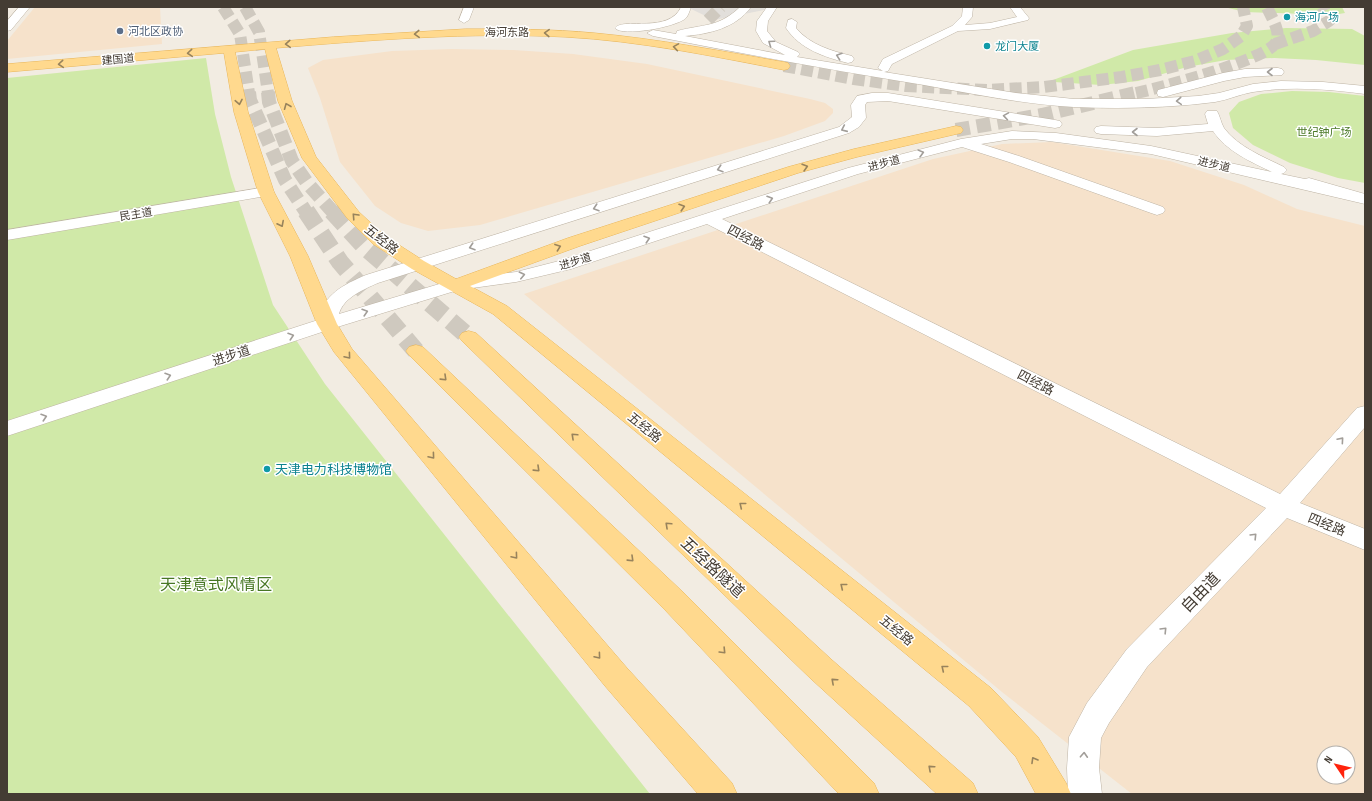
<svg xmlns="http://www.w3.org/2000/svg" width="1372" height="801" font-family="'Sofia Sans Condensed','Noto Sans SC',sans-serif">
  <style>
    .commercial { fill: #f6e2cb; fill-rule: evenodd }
    .green { fill: #d0e9a8 }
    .parking { fill: #e2dfdb }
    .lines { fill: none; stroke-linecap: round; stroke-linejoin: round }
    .minor-tunnel { stroke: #cfc9bf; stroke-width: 12; stroke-dasharray: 12 5.5; stroke-linecap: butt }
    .major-tunnel-far2 { stroke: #cfc9bf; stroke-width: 12; stroke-dasharray: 12 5.5; stroke-linecap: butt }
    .major-tunnel-far1 { stroke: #cfc9bf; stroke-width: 14; stroke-dasharray: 14 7; stroke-linecap: butt }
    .major-tunnel { stroke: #cfc9bf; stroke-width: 18; stroke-dasharray: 18 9; stroke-linecap: butt }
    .minor-casing { stroke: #beb4a5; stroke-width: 1 }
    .major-casing { stroke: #e9b65a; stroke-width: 1 }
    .minor { fill: #fff; fill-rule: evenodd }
    .major { fill: #ffd98e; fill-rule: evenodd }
    .oneway { stroke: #98835c }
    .oneway2 { stroke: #a29e99 }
    .culture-dot { fill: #0f9aa8; stroke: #fff; stroke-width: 1.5 }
    .service-dot { fill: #5c6f8a; stroke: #fff; stroke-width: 1.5 }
    .labels { text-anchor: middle; stroke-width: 3; stroke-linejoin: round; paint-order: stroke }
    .far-culture-label { font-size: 11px; fill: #0d838f; stroke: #fff; text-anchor: start }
    .far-service-label { font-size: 11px; fill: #4e5e75; stroke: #fff; text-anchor: start }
    .far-street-label { font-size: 11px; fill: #443c33; stroke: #fff }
    .far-park-label { font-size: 11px; fill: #487724; stroke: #fff }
    .street-label { font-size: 13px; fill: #443c33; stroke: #fff }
    .culture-label { font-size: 13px; fill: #0d838f; stroke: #fff; text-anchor: start }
    .near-street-label { font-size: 16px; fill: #443c33; stroke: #fff }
    .near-park-label { font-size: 16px; fill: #487724; stroke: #fff }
  </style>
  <rect width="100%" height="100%" fill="#f2ece2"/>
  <path class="commercial" d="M35 7H160L162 44 7 59V41Z
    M452 49 513 50 573 54 647 64 810 99 825 103 833 109V113L825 121 784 136 480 225 428 231 401 223 375 206 340 162 320 98 308 68 323 60 392 51Z
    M1052 142 1170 161 1244 185 1297 209 1365 226V794H1132L1002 692 524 294 933 159 1002 144ZM1324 753H1348V777H1324Z"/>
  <path class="green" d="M1224 7H1342L1345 13 1333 15 1245 12Z
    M1286 28 1352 29 1365 36V65L1316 60 1274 58 1226 60 1187 67 1138 81 1101 85 1054 82 1053 80 1133 50 1232 33Z
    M206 58 215 114 231 177 273 305 325 384 650 794H7V78Z
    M1292 91 1329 92 1365 96V183L1338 178 1290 163 1253 145 1233 128 1229 113 1239 102 1261 94Z"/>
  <path class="parking" d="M687 7H779L714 20Z"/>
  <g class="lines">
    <path class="minor-tunnel" d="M708 20 721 7"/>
    <path class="major-tunnel-far2" d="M223 7 240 34 249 93
      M245 7 259 32 268 93
      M1275 44 1313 31 1329 21 1323 7
      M784 66 854 79 906 86 987 90 1044 87 1122 77 1160 70 1195 61 1223 49 1241 36 1247 26 1243 7
      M1136 93C1160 88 1261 61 1275 44 1283 34 1271 17 1267 7"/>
    <path class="major-tunnel-far1" d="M249 92 250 100 285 180 306 212
      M268 92 269 102 292 161 308 184 333 212
      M956 130 1042 115 1140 92"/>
    <path class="major-tunnel" d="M306 211 340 262 416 351
      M332 211 365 247 469 337"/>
    <defs>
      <path id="minor" d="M19 7H30L11 30 7 31V21Z
        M464 7H474L469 20 464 23 459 20Z
        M681 7H691C690 10 688 16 686 18 677 27 622 37 615 28 624 17 669 34 681 7Z
        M740 7H751C736 28 709 34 685 36L785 55 763 43 756 31 757 21 767 7H777L768 21 767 31 776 42 798 52 800 54 797 57 883 71 878 68 883 59 952 26 962 16 963 7H973L972 17 965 25 990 23 1017 17 1010 7H1020L1029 18 1028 20 990 29 958 31 892 64 888 71 884 72 1016 93 1074 99H1145L1198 96 1219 93 1253 84 1281 81 1323 82 1365 86V94C1328 89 1290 86 1253 92 1240 94 1228 100 1215 102 1169 108 1121 109 1074 107 1023 104 973 94 924 85 833 70 743 54 653 36L647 33 653 30 676 34 677 31C703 24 718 28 740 7Z
        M792 19 797 22 796 28C810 45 832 51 852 56L854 59 852 62 848 63C824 57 800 49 786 28L788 20Z
        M1278 68 1282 69 1284 72 1282 75 1245 77 1224 81 1163 97 1158 96 1157 93 1158 90 1223 73 1245 69Z
        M872 93H888L1055 120 1060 121 1062 124 1060 127 1055 128 888 101 867 102 865 105 866 118 859 127 849 133 378 283C364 289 343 298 339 314L456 279 516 272 559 261 848 168 961 139 1012 131 1056 133 1151 146 1272 172C1251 162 1226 151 1213 131L1157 136 1101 134 1096 133 1094 130 1096 127 1101 126 1157 128 1208 124 1205 114 1207 111H1217C1220 116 1221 123 1224 128 1238 147 1264 157 1284 167L1287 170 1284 173 1281 174 1305 179 1309 178 1365 194V204L1151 154 1033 139H1012L981 144 1019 156 1163 207 1165 210 1163 213 1157 215 1151 213 1009 162 962 147 858 174 722 219 1280 494 1357 408 1365 406V427L1300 503 1365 529V550L1287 518 1147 667 1109 723 1101 738 1099 768 1102 794H1068L1067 768 1069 737 1087 703 1127 649 1266 508 707 224 571 269 516 282 458 290 334 328 7 436V421L318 320C324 294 343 285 366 275L839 127 852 117 851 105 857 96Z
        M266 187 272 189 274 192 272 195 7 240V230Z"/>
      <path id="major" d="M466 29C509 29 552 29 594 33 658 39 721 51 784 62L788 63 790 66 788 69 784 70C712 56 639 41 566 37 469 32 373 40 276 48L292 101 316 157 359 212 385 236 424 261 456 279 568 238 788 167 854 149 956 126 961 127 963 130 961 133 857 157 798 173 580 246 470 286 507 306 991 688 1038 737 1066 783 1071 794H1036L1016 757 969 706 493 314 412 269 373 244 347 218 302 158 278 101 265 49 235 52 248 112 274 192 308 256 337 324 352 349 627 668 732 783 737 794H698L605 686 334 352 317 324 290 256 258 192 234 112 224 53 7 72V64L333 37Z
        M469 331 476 333 832 660 973 783 978 794H937L810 678 462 341 459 337 462 333Z
        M416 345 423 347 685 594 874 783 879 794H839L665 610 409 355 406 351 409 347Z"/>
    </defs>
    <use href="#minor" class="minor-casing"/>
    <use href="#major" class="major-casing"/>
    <use href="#minor" class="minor"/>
    <use href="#major" class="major"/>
  </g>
  <defs><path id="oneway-chevron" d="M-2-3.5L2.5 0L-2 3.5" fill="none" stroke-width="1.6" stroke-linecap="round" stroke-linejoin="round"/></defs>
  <g class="oneway">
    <use href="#oneway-chevron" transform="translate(547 33) rotate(-178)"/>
    <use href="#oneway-chevron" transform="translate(417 34) rotate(177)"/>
    <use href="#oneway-chevron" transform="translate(288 44) rotate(176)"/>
    <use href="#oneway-chevron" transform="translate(676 47) rotate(-171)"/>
    <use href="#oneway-chevron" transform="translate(190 53) rotate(175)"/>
    <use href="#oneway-chevron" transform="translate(61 64) rotate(175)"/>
    <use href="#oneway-chevron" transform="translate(239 102) rotate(79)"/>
    <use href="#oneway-chevron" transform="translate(287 106) rotate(-112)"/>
    <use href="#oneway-chevron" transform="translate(805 167) rotate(-16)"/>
    <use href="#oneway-chevron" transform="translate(682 207) rotate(-18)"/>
    <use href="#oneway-chevron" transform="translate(355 216) rotate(-133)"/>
    <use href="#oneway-chevron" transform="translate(281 224) rotate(63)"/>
    <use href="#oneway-chevron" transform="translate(558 247) rotate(-20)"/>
    <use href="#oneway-chevron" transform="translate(348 356) rotate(50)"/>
    <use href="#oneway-chevron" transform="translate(444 378) rotate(44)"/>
    <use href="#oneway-chevron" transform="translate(574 436) rotate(-137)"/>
    <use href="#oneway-chevron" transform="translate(432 456) rotate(50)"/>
    <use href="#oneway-chevron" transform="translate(537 469) rotate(44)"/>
    <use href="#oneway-chevron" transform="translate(742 505) rotate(-141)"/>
    <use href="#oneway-chevron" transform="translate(668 525) rotate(-137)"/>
    <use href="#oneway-chevron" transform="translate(515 556) rotate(50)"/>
    <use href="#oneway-chevron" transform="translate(631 559) rotate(44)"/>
    <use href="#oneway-chevron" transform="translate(843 586) rotate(-141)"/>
    <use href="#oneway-chevron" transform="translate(723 651) rotate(46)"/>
    <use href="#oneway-chevron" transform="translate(598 656) rotate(50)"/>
    <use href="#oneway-chevron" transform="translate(944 668) rotate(-141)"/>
    <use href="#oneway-chevron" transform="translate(834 681) rotate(-138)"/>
    <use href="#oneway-chevron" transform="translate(1034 760) rotate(-120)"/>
    <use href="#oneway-chevron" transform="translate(931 768) rotate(-138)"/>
  </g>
  <g class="oneway2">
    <use href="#oneway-chevron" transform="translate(771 43) rotate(-145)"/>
    <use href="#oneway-chevron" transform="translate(839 56) rotate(-161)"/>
    <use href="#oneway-chevron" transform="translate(1270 72) rotate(180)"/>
    <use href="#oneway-chevron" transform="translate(1179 101) rotate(176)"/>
    <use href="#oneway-chevron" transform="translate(1006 116) rotate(-171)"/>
    <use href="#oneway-chevron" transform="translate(844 129) rotate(156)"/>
    <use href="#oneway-chevron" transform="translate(1135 132) rotate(-180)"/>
    <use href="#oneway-chevron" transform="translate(921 153) rotate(-15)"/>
    <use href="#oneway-chevron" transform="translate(720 169) rotate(162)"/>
    <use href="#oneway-chevron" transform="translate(770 199) rotate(-18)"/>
    <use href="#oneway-chevron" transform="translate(596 208) rotate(162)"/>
    <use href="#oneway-chevron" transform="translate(647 239) rotate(-18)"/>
    <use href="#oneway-chevron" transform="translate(472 247) rotate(162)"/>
    <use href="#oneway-chevron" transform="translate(522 275) rotate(-13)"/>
    <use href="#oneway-chevron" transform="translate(365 312) rotate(-17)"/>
    <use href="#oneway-chevron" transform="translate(291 336) rotate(-18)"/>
    <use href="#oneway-chevron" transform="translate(168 376) rotate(-18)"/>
    <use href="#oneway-chevron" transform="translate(44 417) rotate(-18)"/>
    <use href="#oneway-chevron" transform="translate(1341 440) rotate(-49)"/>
    <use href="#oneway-chevron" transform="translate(1254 536) rotate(-46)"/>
    <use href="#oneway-chevron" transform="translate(1164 630) rotate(-46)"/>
    <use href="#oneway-chevron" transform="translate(1084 755) rotate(-87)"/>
  </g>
  <g class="culture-dot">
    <circle cx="1287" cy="17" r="4"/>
    <circle cx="987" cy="46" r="4"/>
    <circle cx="267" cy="469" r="4"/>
  </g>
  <circle class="service-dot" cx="120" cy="31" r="4"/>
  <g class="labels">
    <g class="far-culture-label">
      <text x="1295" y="21">海河广场</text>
      <text x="995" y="50">龙门大厦</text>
    </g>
    <g class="far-service-label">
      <text x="128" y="35">河北区政协</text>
    </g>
    <g class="far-street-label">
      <text x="507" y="36">海河东路</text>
      <text transform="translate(118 59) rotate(-5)" y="4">建国道</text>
      <text transform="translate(884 163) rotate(-15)" y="4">进步道</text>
      <text transform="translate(1214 164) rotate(13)" y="4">进步道</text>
      <text transform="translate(136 214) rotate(-9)" y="4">民主道</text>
      <text transform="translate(575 261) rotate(-17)" y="4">进步道</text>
    </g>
    <g class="far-park-label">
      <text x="1324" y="136">世纪钟广场</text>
    </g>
    <g class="street-label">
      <text transform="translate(746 237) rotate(27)" y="5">四经路</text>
      <text transform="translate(382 239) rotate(38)" y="5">五经路</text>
      <text transform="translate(231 355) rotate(-18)" y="5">进步道</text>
      <text transform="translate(1036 382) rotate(27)" y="5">四经路</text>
      <text transform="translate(645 427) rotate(39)" y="5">五经路</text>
      <text transform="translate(1327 524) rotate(22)" y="5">四经路</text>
      <text transform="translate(897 630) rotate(39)" y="5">五经路</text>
    </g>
    <g class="culture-label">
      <text x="275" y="474">天津电力科技博物馆</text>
    </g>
    <g class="near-street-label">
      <text transform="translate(713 567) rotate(43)" y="6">五经路隧道</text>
      <text transform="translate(1200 592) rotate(-46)" y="6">自由道</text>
    </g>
    <g class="near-park-label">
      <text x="216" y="590">天津意式风情区</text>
    </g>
  </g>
  <rect width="1372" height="801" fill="none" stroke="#443c33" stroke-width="16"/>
  <g transform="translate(1336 765) rotate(305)"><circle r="19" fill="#ffffff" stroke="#b4b1ad"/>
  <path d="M0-3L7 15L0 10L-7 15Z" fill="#ff230c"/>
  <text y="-6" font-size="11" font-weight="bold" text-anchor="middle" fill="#443c33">N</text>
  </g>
</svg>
